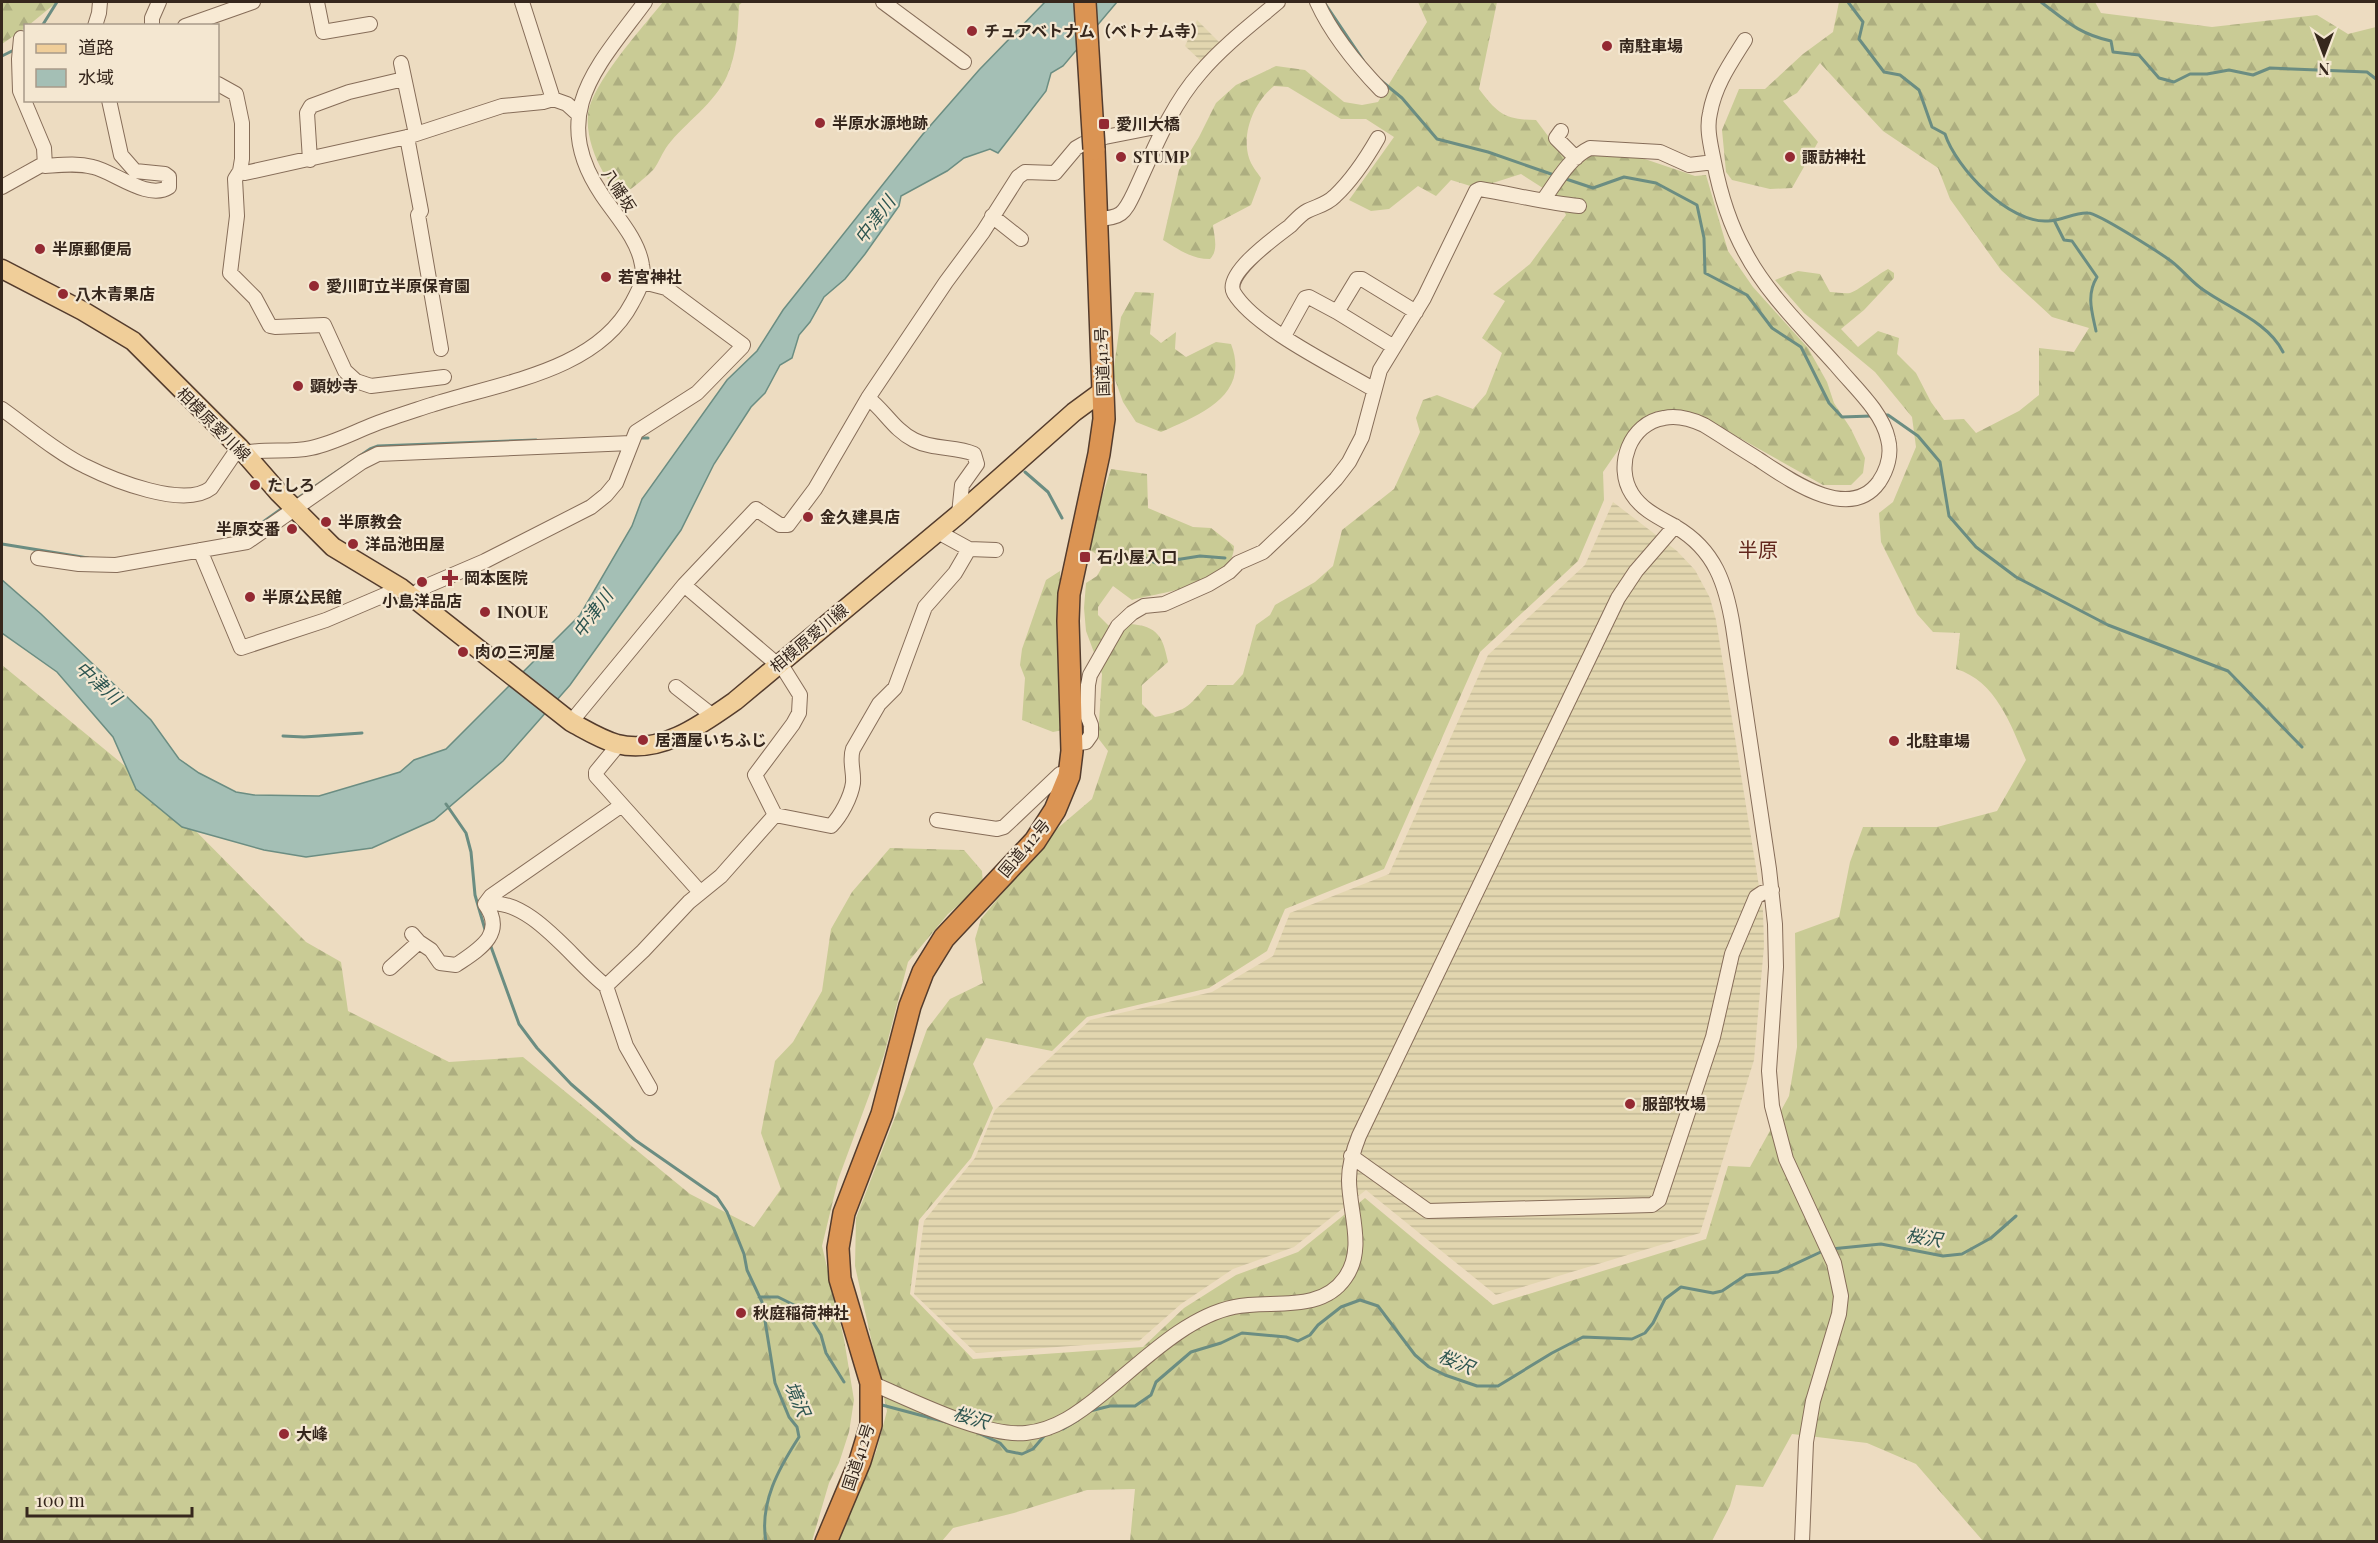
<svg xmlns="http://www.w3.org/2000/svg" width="2378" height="1543" viewBox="0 0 2378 1543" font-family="'Playfair Display','Noto Sans JP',serif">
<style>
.farmland{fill:url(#farmland-rules)}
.forest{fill:url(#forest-firs)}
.water{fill:#a4bfb5;stroke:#6b8d82;stroke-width:1.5}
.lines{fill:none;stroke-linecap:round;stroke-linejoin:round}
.stream{stroke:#6b8d82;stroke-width:3}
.minor-casing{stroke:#866d59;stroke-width:16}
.major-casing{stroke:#543c2d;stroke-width:21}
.highway-casing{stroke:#543c2d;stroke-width:24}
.minor{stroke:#f8ead4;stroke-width:14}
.major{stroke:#f0ce99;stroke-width:18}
.highway{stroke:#db9453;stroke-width:21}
.highway-bridge-casing{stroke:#543c2d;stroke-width:24;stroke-linecap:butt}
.highway-bridge{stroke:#db9453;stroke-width:21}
.poi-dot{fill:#942a33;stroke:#f4e7d1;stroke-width:2}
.labels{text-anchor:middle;stroke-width:4.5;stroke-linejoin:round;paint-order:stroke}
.poi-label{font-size:16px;font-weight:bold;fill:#36271d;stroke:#f4e7d1;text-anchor:start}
.street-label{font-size:16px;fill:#36271d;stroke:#f4e7d1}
.water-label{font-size:18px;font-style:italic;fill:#2d5550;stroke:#f4e7d1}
.quarter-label{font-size:20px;fill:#62261d;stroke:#f4e7d1}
</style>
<defs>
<pattern id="farmland-rules" width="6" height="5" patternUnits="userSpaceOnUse" patternTransform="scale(1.5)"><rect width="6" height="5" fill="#e2d6af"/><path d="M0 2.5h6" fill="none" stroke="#c2b896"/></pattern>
<pattern id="forest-firs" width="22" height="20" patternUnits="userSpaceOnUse" patternTransform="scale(1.5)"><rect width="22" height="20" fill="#c9cb95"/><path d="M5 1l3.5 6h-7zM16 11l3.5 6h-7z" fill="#adae80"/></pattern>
</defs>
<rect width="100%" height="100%" fill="#eddcc1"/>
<path class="farmland" d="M1197,20L1221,44L1202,62L1185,46Z
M1613,502L1677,551L1695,570L1710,598L1716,620L1763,911L1764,946L1754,1060L1700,1233L1496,1295L1366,1190L1294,1247L1233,1269L1181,1304L1139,1341L976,1353L914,1294L924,1221L975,1158L995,1110L1090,1020L1212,992L1273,956L1290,913L1389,874L1488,655L1585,565Z"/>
<path class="forest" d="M2,2H57L29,25L26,26L25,28L2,44Z
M663,2H743L739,5C738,30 737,53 727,76C715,103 685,123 668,145C662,153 659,162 654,169C650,173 631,191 626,191C615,192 609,180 603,172C594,156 586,134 588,115C591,84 643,27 663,2Z
M1418,2H1497L1479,89C1497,113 1505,120 1536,120L1563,156L1581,162L1591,153L1630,154L1695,176L1706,175L1728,251L1753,287L1808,348L1827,382L1834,403L1851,429L1865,458L1863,473L1851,485H1823L1713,423L1687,413L1657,411L1637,423L1603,472L1604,500L1578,561L1480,652L1384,869L1285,909L1267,951L1209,988L1087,1017L1052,1051L986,1038L973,1064L993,1108L971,1158L919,1220L910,1294L973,1359L1143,1347L1184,1308L1236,1275L1298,1252L1365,1198L1493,1305L1706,1239L1728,1166L1750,1167L1789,1096L1797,1047L1795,933L1839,917L1850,862L1863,827H1937L1997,811L2026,760C2011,725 1996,681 1956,669L1960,633L1933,632L1917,614L1881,542L1879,513L1893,502L1916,447L1912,417L1875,372L1804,313L1775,280L1798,271L1820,274L1830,292C1836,292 1844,294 1850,293C1856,292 1880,273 1888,269L1894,273V278L1864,310L1841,329L1858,347L1878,331L1899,338L1897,354L1916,373L1931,402L1944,420L1964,419L1976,433L2019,411L2039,395V348L2074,352L2089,328L2052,317L2001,270L1950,199L1938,168L1883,131L1820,63L1797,93L1783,101L1818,142L1792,188L1770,189L1732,180L1726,172L1722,130L1739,89H1765L1803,54L1833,32L1839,2H2095L2101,13L2212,27L2317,15L2348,34L2376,27V1541H1983L1916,1464L1867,1443L1792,1434L1763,1487L1736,1485L1730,1506L1712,1541H1130L1135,1489L1087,1490L1014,1513L953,1528L942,1541L837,1542L876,1452L887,1411L855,1266L856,1218L904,1094L927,1029L950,999L983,983L975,939L981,919L1052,833L1092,799L1108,751L1098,738L1102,674L1086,631L1084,608L1086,583L1097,576L1106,560L1090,550L1088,540L1111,469L1147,474L1148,508L1193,527L1211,528L1234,546C1234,586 1160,592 1132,600L1113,586L1098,607V615L1118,635L1130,624C1158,626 1163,637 1168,662L1142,685V704L1155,717C1185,711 1188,708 1207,685H1233L1243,674L1256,625L1270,615L1275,605L1315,582L1333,566L1342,530L1394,489L1420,432L1416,418L1423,400L1437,395L1473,409L1486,394L1502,353L1482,338L1505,301L1493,294L1530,264L1566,215L1557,197L1521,174L1477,188L1451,180L1436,196L1418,186L1389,209L1371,211L1349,200L1394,137L1366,119H1341L1288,87L1274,86C1255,101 1241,132 1249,158C1251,165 1257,172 1261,178L1251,205L1213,225C1214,236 1219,250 1210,259C1191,259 1178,249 1163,240L1179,170L1199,137L1216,103L1236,85L1276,66L1305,70L1344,102L1362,105L1378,102L1427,22Z
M1135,292L1154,293L1150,334L1161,343L1176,332L1175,349L1186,357L1216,342L1231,344C1251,396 1199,415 1161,432L1136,422L1123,402L1113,374L1121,317Z
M1060,571L1063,730L1053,732L1022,720L1025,678L1020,665L1022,649L1046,580Z
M2,665L159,794L306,942L341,962L348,1011L449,1062L523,1057L690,1194L754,1227L781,1189L761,1133L775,1061L793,1042L822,991L831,929L852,892L890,848L964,850L982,871L983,884L948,914L908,962L884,1055L838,1180L822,1246L844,1339L854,1400L849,1432L839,1463L829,1483L812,1541H2Z"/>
<path class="water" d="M1045,2H1117L1063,66L1051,73L1046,91L998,153L990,149L964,158L947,171L901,196L899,206L865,254L845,279L824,297L810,322L799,335L792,358L780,365L765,393L751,407L714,464L681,530L570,685L503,761L434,820L372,848L306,857L264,850L182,827L136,789L113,737L57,672L2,633V580L41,614L151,720L179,759L199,773L236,792L254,795L319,796L400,772L414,760L446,749L580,615L632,526L642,499L727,380L757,351L783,310L923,134L979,70Z"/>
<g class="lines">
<path class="stream" d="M1324,2L1363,60
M1848,2L1863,22L1859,39L1884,72L1900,75L1919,90L1932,127L1945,134C1956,168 2009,224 2048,221C2061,221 2075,212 2088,213C2098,213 2160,253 2171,261C2183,270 2192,283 2205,291C2231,309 2269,323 2283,352
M2041,2C2066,21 2079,34 2111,41L2113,52L2139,55L2159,78L2174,82L2190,74H2207L2229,70L2253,75L2270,68L2367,72L2376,79
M42,26L57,2
M2,56L14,50
M1379,79L1402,98L1437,139L1488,152L1554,175
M1563,178L1593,188L1624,177L1656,183L1697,205L1704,238L1705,273L1747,295L1772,328L1801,347L1829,403L1842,417L1871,416
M2054,220L2064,240L2072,241L2097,277C2086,295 2092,312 2096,331
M1884,415H1888L1918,436L1940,462L1949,516L1976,547L2016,577L2108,625L2228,671L2302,747
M638,438H648
M1025,472L1048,492L1062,518
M295,500L370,449L378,446L536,440
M234,538L249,532L284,507
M2,544L88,558
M1099,551C1111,556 1121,562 1132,553L1156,563L1200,556L1225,558
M283,736L304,737L362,733
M446,804L466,833L471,852L475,895L486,933
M490,944L519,1024L537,1048L571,1084L635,1140L717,1197L727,1212L744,1254L747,1270L762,1302L775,1383L789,1417L797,1427L799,1437C779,1468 759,1503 766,1542
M1831,1249L1881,1244L1943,1256L1962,1254L1991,1238L2016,1216
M759,1297H778L806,1311L821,1335L826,1353L844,1382
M882,1405L946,1422
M1090,1411L1110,1406H1135L1151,1395L1156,1382L1191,1352L1221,1343L1242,1333L1286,1337L1298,1341L1310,1335L1318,1325L1341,1307L1360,1300L1378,1306L1415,1355L1429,1367L1445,1375L1477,1386H1498L1552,1353L1583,1337L1632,1339L1645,1333L1653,1323L1665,1299L1681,1287L1713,1293L1722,1291L1746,1275L1778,1272L1825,1250
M1063,1429L1078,1420
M978,1433L1000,1443L1007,1451L1022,1454L1033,1449L1045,1435"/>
<defs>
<path id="minor" d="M317,2L323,32L370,24
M883,2L964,62
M1317,2C1332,35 1356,64 1381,90
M95,26L99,13L100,2
M152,26V18L159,2
M185,26L253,2
M26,39L21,38L19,59L20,91L44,148L45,166C61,165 77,163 93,167C113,171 148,201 169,187V177L165,174L135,171L121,155L109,100
M1745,40C1730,64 1715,85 1710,113C1706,129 1711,146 1714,162C1720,193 1730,225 1745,252C1767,294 1805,330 1836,365C1854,387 1882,411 1888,439C1892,454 1887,470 1879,482C1849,524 1787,478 1758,459C1740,448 1722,436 1704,425C1691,419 1678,415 1664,418C1630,423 1614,466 1632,494C1642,510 1660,518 1676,527C1715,550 1726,584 1733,627L1769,869L1775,924L1776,967L1769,1071L1772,1106L1786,1159L1834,1263L1841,1296L1839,1314L1813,1401L1806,1442L1802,1542
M401,63L416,134
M218,84L236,94L242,123V159L240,171L235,179L237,216L230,273L255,298L270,326L275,327L324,325L345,371L356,381L371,386L444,377
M553,99L567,104L578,114
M1561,131L1556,138L1576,158
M407,137L421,211L418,215L441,349
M310,160L307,113L311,106L349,92L404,79
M240,171L245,173L407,137L502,106L543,102L553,99L522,2
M2,187L45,163
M1544,199C1557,181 1569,158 1590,148L1660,152L1689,165L1714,162
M992,216L1021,239
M1097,219C1121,218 1124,214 1134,193C1153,152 1170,107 1200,73C1223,46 1252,24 1278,2
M1337,312L1357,279H1362L1416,312
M1284,336L1305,298L1309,297L1337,312L1394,347
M1373,389C1336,367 1255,328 1234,293C1223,274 1277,236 1290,226C1295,221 1301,214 1307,211C1317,206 1326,205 1335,196C1353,179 1366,159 1378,138
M868,398L946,282L983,232L1018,177L1025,172L1055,173L1076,148L1083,144L1105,137L1166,125
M2,409C26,426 59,454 85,466C113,480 184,509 211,488L239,447
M244,453C266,448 289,453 311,448C334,443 354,432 375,424C394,417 413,411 431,405C498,383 596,372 632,303C639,290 645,280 642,265C638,239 616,216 602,195C547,114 598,66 645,2
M938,532L969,549L996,550
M200,550L241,648L326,620L401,588
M38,558L79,564L116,565L247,542L362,462L378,454L631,443
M684,585L756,509L780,525H788L815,489L868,398C885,411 894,430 914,440C933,450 956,446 974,454L977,464L962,485L959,514
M412,597L422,588L485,561L591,507L606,495L616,483L636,432L697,393L742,347L743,345L666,288L643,282
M676,687L713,716
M571,722L684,585L785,671L800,695L799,713L793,724L755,775L775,815
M619,744L596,772V776L700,892
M1072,744L1086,742L1091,735V725L1087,715L1088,685L1090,675L1118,626L1132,613L1144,606L1164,604L1209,584L1229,572L1238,563L1263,552L1299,518L1336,479L1349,462L1362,437L1380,370L1424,298L1476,191L1480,189C1512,194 1547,203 1579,206
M622,805L491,896L485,904C529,895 574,962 606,986L643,951L689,902L721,876L775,815L831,826C841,816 851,797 853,783C854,771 849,760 853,749L879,704L895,688L925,607L955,573L969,549
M937,820L997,829L1004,827L1060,774L1069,776
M412,934L419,942L431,950L440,963L456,965C478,950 507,934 485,904
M390,968L419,942
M606,986L626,1046L650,1088
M1351,1156L1428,1211L1652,1205L1659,1200L1713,1037L1732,954L1756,897L1762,893L1772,890
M871,1383C912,1400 983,1437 1026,1433C1056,1430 1080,1412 1102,1394C1141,1363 1185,1317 1234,1307C1270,1299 1320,1314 1345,1278C1366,1249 1349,1212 1349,1180C1349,1164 1353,1151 1359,1136L1618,598L1636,571L1675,526"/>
<path id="major" d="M2,269L83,311L133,341L239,447L279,493L333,547L401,588L571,722C586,730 600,739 617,744C660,755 701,725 735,701L959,514L1074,412L1104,390"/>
<path id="highway" d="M826,1542L860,1461L871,1425V1383L840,1279L838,1248L844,1213L882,1114L910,1006L923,972L944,938L1035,841L1055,810L1069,776L1072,751L1068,621L1069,594L1099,454L1104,419L1094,149"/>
</defs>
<use href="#minor" class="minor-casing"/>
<use href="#major" class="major-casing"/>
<use href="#highway" class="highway-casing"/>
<use href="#minor" class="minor"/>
<use href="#major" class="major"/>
<use href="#highway" class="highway"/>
<defs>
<path id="highway-bridge" d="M1085,2L1094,149"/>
</defs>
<use href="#highway-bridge" class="highway-bridge-casing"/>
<use href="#highway-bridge" class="highway-bridge"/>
</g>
<g class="poi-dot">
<circle cx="972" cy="31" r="6"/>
<circle cx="1607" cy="46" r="6"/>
<circle cx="820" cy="123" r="6"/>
<rect x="1098" y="118" width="12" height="12" rx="3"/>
<circle cx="1121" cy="157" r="6"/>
<circle cx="1790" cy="157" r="6"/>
<circle cx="40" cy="249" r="6"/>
<circle cx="606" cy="277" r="6"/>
<circle cx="314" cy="286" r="6"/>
<circle cx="63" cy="294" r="6"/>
<circle cx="298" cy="386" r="6"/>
<circle cx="255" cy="485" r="6"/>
<circle cx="808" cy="517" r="6"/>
<circle cx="326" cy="522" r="6"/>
<circle cx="292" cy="529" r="6"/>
<circle cx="353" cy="544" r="6"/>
<rect x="1079" y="551" width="12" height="12" rx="3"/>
<path d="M447 569h6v6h6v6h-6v6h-6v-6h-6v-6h6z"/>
<circle cx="422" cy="582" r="6"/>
<circle cx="250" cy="597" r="6"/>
<circle cx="485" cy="612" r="6"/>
<circle cx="463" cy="652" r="6"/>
<circle cx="643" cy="740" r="6"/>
<circle cx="1894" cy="741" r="6"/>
<circle cx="1630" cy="1104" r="6"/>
<circle cx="741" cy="1313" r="6"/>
<circle cx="284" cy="1434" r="6"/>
</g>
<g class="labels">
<g class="poi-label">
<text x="984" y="37">チュアベトナム（ベトナム寺）</text>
<text x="1619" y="52">南駐車場</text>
<text x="832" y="129">半原水源地跡</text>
<text x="1116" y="130">愛川大橋</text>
<text x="1133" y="163">STUMP</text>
<text x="1802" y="163">諏訪神社</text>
<text x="52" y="255">半原郵便局</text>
<text x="618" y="283">若宮神社</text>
<text x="326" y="292">愛川町立半原保育園</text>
<text x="75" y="300">八木青果店</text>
<text x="310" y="392">顕妙寺</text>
<text x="267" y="491">たしろ</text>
<text x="820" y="523">金久建具店</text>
<text x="338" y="528">半原教会</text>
<text x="280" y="535" text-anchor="end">半原交番</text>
<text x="365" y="550">洋品池田屋</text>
<text x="1097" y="563">石小屋入口</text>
<text x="464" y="584">岡本医院</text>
<text x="262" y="603">半原公民館</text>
<text x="422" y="607" text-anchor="middle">小島洋品店</text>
<text x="497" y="618">INOUE</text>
<text x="475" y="658">肉の三河屋</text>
<text x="655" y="746">居酒屋いちふじ</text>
<text x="1906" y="747">北駐車場</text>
<text x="1642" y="1110">服部牧場</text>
<text x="753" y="1319">秋庭稲荷神社</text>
<text x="296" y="1440">大峰</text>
</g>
<g class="street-label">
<text transform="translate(619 190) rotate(57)" y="6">八幡坂</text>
<text transform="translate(1102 362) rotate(-92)" y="6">国道412号</text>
<text transform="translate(214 424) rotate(45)" y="6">相模原愛川線</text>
<text transform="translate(809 638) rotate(-40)" y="6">相模原愛川線</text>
<text transform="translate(1024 848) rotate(-50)" y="6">国道412号</text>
<text transform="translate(858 1457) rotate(-72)" y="6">国道412号</text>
</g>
<g class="water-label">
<text transform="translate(875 220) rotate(-53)" y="6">中津川</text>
<text transform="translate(593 614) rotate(-54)" y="6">中津川</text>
<text transform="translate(98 683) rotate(42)" y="6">中津川</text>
<text transform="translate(1924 1238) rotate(9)" y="6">桜沢</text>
<text transform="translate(1456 1362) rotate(23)" y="6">桜沢</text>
<text transform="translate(797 1399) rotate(67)" y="6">境沢</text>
<text transform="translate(971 1418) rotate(17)" y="6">桜沢</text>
</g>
<g class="quarter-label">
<text x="1758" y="557">半原</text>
</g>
</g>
<rect width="2378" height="1543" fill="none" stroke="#36271d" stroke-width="6"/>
<rect x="24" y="24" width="195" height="78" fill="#f4e7d1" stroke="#a89a89" stroke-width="1.5"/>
<rect x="36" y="44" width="30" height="9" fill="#f0ce99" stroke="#a89a89" stroke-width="1.5"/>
<text x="78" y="54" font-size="18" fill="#36271d">道路</text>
<rect x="36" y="69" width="30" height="18" fill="#a4bfb5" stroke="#a89a89" stroke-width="1.5"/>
<text x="78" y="84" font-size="18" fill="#36271d">水域</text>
<g transform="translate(2324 54) rotate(180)" stroke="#f4e7d1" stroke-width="4.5" paint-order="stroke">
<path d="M0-4.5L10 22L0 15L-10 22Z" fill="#36271d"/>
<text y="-9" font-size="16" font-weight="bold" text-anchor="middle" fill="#36271d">N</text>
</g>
<path d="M27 1507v9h165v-9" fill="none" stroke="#36271d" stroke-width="3"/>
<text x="36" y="1507" font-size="18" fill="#36271d" stroke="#f4e7d1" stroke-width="4.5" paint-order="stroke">100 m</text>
</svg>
